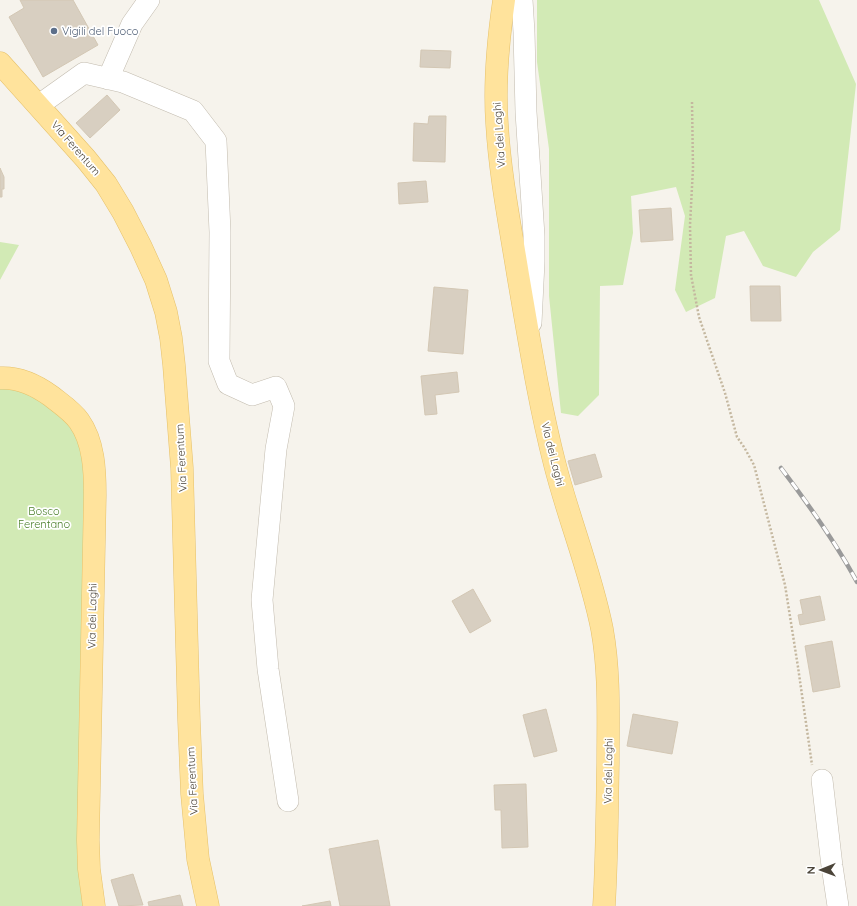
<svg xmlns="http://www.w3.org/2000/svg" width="857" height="906" viewBox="0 0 857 906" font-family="Quicksand,sans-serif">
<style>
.green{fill:#d2eab5}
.building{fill:#d8cfc1;stroke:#d3c7b4}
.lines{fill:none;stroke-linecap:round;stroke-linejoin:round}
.minor-casing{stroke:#c2bbae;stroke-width:22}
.major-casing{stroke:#e6c16a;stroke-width:23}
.path{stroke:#c4b79f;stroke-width:2.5;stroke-dasharray:2 2;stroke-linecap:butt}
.minor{stroke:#fff;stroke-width:21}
.major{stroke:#ffe39c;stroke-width:22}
.rail-casing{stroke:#9a9a9a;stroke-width:4.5}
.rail{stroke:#fff;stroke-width:3;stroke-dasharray:9;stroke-linecap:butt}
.service-dot{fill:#5c6f8a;stroke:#fff;stroke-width:1.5}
.labels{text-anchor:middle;stroke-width:3.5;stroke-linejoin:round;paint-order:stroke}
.service-label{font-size:11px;fill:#4e5e75;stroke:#fff;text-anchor:start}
.street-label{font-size:11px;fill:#4b4439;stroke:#fff}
.park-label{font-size:11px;fill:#4a7f2a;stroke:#fff}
</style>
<rect width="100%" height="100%" fill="#f6f3ec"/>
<path class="green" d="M537,0H819L856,84L840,230L813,252L796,277L763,266L744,231L726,236L715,298L686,312L675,290L685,216L676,187L631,196L633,233L623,285L600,286L599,395L578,416L561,413L549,296V149L537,62Z
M0,242L19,245L0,280Z
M0,387H24L64,414L83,442L89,485L79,840L83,906H0Z"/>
<path class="building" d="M20,0H73L98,45L43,77L9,17L24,8Z
M421,50L451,51L450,68L420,67Z
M107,95L120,110L90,138L76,123Z
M429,116H446L445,162L413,161L414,123L428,124Z
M0,168L4,177V189H2V197H0Z
M426,181L428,202L399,204L398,183Z
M671,208L673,240L641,242L639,210Z
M750,286H780L781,321H751Z
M434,287L468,290L463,354L428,351Z
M457,372L459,392L435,395L437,414L425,415L421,376Z
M595,454L602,477L575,485L568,461Z
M473,589L491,621L470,633L452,601Z
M820,596L825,620L800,625L798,615L803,614L800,600Z
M832,641L840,687L813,692L805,646Z
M546,709L557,751L534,757L523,715Z
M633,714L678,722L672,754L627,746Z
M526,784L528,847L502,848L501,810H495L494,785Z
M378,840L390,906H340L329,849Z
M133,874L143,905L119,906L111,880Z
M180,895L183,906H149L148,902Z
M330,901L331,906H302Z"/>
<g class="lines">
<defs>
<path id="minor" d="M522,0L524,32L526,112L534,236V262L531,323
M108,79L132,24L149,0
M39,105L84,73L123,82L193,111L216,141L220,232L219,361L228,384L252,395L276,387L284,406L276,449L262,600L268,669L288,801
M822,780L832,866L838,906"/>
<path id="major" d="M504,0C498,41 494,83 497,124C500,175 510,225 518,275C529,339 539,403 555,465C569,520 591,573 602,629C610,673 608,718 608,763C607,811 607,858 604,906
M0,63L86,159L106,184L123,212L141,247L156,280L166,312L171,338L174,365L182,468L189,721L192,794L198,859L208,906
M0,378C19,377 36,385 51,396C61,404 72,411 79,421C94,442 95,471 95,495L88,840L89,869L94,906"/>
</defs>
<use href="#minor" class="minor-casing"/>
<use href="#major" class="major-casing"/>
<path class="path" d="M692,102L693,168L690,225L691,275L699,317L725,393L737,437L744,447L754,465L785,585L798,667L812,765"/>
<use href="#minor" class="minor"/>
<use href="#major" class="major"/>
<defs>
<path id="rail" d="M781,468C809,505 835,541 857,582"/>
</defs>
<use href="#rail" class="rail-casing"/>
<use href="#rail" class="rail"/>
</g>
<circle class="service-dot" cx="54" cy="31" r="4"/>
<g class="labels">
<g class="service-label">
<text x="62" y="35">Vigili del Fuoco</text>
</g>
<g class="street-label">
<text transform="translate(499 135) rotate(-94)" y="4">Via dei Laghi</text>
<text transform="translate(76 148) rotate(49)" y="4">Via Ferentum</text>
<text transform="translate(553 454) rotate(76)" y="4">Via dei Laghi</text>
<text transform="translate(181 458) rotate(-93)" y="4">Via Ferentum</text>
<text transform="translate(92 616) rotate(-89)" y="4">Via dei Laghi</text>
<text transform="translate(608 771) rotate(-89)" y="4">Via dei Laghi</text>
<text transform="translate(192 781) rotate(-93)" y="4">Via Ferentum</text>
</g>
<g class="park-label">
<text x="44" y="515">Bosco<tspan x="44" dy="13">Ferentano</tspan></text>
</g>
</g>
<g transform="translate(821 870) rotate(269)" stroke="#ffffff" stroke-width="3" paint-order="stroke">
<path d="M0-3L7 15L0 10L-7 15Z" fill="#4b4439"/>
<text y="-6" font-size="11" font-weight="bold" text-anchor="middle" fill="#4b4439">N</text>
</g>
</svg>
